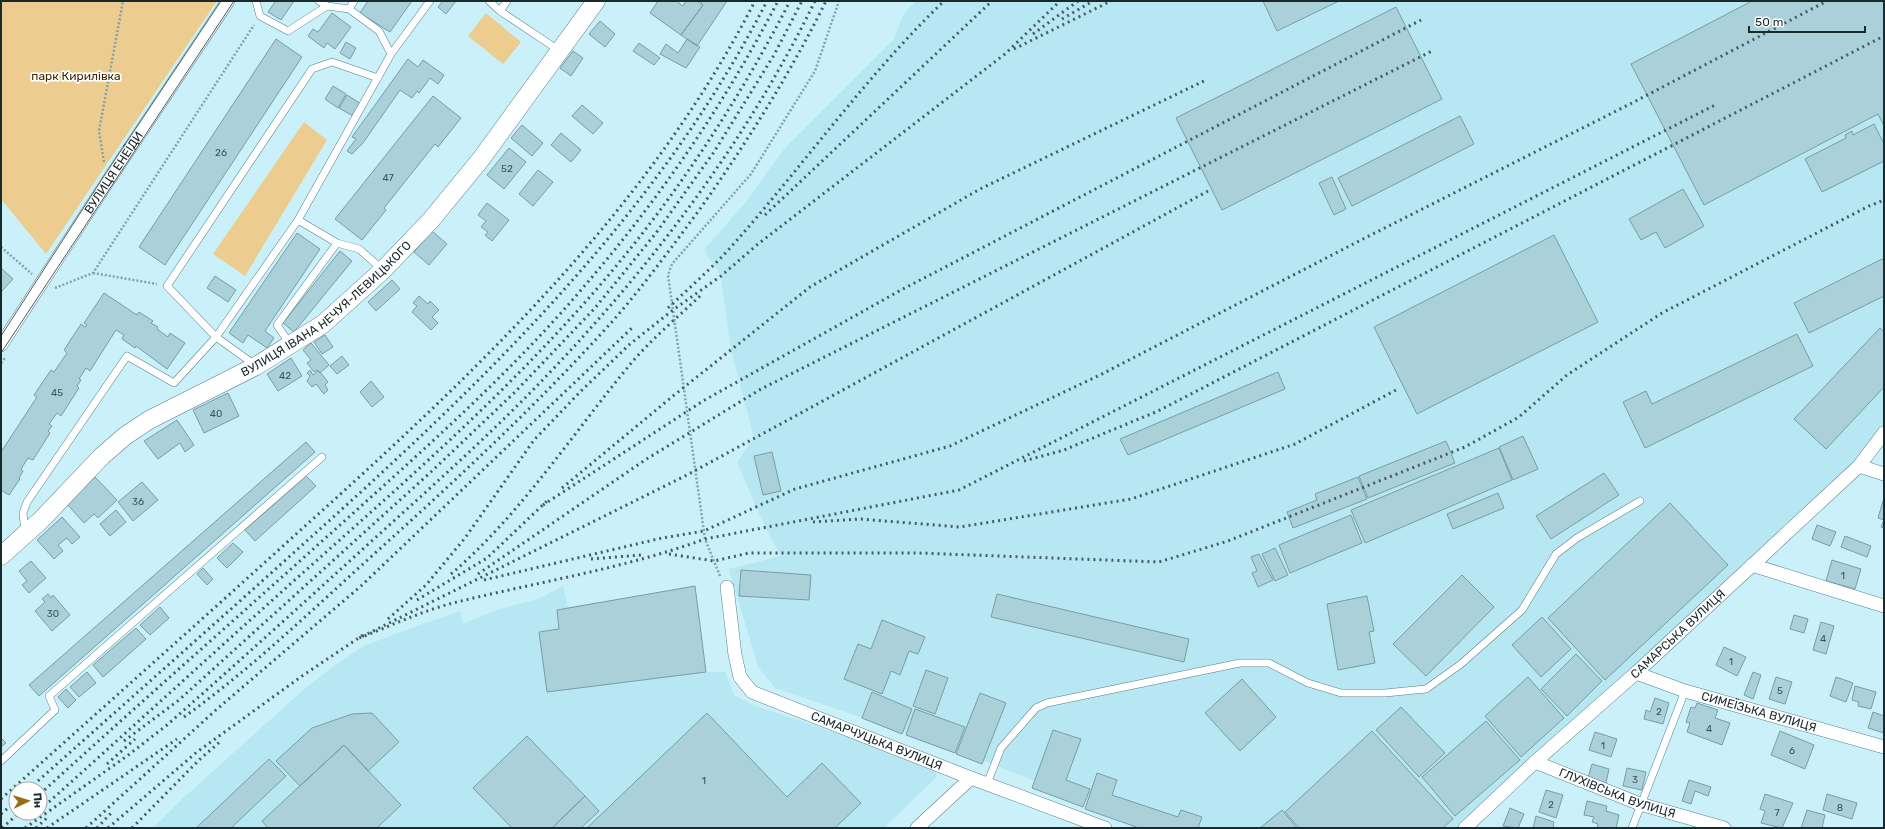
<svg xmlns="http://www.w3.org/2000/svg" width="1885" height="829" viewBox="0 0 1885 829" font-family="Rubik,sans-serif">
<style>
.built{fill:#b6e7f2}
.green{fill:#edcc8f}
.building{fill:#aad0d9;stroke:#789da6}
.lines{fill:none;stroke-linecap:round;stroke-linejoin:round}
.lane-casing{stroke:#5a7f87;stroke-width:8}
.street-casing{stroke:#5a7f87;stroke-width:14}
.secondary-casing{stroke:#5a7f87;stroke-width:19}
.path{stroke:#84a2a8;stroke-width:2.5;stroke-dasharray:2 2;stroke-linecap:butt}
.lane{stroke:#fff;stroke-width:7}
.street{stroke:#fff;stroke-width:13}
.secondary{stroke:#fff;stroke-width:18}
.tram{stroke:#475d61;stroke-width:1}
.rail{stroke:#475d61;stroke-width:3;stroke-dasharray:2 4;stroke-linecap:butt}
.labels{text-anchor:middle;stroke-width:3.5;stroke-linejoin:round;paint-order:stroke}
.number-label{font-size:10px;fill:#3d5357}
.park-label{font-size:12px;fill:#3a2800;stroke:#fff}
.street-label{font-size:12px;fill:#19292c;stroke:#fff}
</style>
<rect width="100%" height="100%" fill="#caf1fa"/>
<path class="built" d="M916,1H1884V425L1855,463L1458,828H1153L957,750L775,688L758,667L729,569L781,556L765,527L737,462L754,438L731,350L721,276L704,250L745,203L785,148L893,40L904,14Z
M563,586L568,607L695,586L706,672H725L734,695L756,706L934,766L937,777L884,828H153L181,800L301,692L332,667L364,646L400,632L460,611L463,624L496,610L538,599Z"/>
<path class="green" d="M1,1H217L46,254L1,199Z
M486,13L521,42L503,64L468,36Z
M304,122L327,140L245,276L213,254Z"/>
<path class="building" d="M273,1H294L281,20L268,12L275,2Z
M368,1H412L390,32L360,13Z
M443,1H456L446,14L438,7Z
M658,1H676L683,6L686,1H697L703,5L681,35L650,13Z
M702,1H727L697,46L681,35L703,5L701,3Z
M1263,1H1339L1277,31Z
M1752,1H1884V126L1878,114L1704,205L1631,64Z
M1396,7L1442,99L1222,210L1176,118Z
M332,13L351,27L335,49L327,43L324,48L308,36L313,29L318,32Z
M600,21L615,34L605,47L589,34Z
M276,39L302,57L165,265L139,247Z
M687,39L700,47L686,68L660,54L666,44L678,53Z
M346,42L356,48L350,59L340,53Z
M639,43L660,58L654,65L633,51Z
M573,51L583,58L571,76L560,68Z
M408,59L418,67L423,60L444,75L438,84L430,78L419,93L417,91L412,98L400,90L363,143L352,154L347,151L356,139L352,137Z
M333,86L346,94L338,108L325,99Z
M347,95L361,104L353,116L339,108Z
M433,96L461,118L438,147L435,144L384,208L386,210L362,240L335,219Z
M582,105L603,123L593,134L572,116Z
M1460,116L1474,144L1352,206L1338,178Z
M1874,124L1884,144V161L1822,192L1805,159L1846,138L1845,135L1852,131L1853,135Z
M522,125L543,143L532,156L511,138Z
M561,133L581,150L571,162L551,145Z
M509,148L526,162L504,189L487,175Z
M538,170L553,182L533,206L519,194Z
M1332,177L1346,209L1334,215L1319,183Z
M1683,189L1704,226L1665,248L1656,232L1641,240L1629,219Z
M487,203L509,220L492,241L485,235L488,232L481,227L486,221L478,215Z
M432,231L447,244L429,265L414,252Z
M297,233L320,249L265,331L274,338L267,348L248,335L243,343L229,333Z
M1554,235L1598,322L1417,414L1374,327Z
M340,251L352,261L294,332L283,323Z
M1882,259L1884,262V296L1809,333L1794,303Z
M1,268L13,279L1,292Z
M215,276L236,290L228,302L207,288Z
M392,280L400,289L376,311L368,302Z
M104,293L137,315L139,312L153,321L151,323L158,327L157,329L168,337L170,333L185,343L167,369L136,346L135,348L122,339L124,335L116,330L90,371L86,368L79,379L81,380L77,386L79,388L61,416L57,413L49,424L52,426L48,431L50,433L33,460L28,458L21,469L23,471L19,478L20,479L9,495L1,490V452L37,397L34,395L51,370L54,372L67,353L64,350L81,324L85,327L87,325L84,323Z
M419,296L428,304L430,301L439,310L432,317L438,323L431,330L412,312L417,306L413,303Z
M1880,328L1884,332V387L1826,449L1794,419Z
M1797,334L1813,366L1645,448L1623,402L1646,391L1652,404Z
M325,335L333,347L322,354L314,342Z
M311,343L329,365L320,373L317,370L314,372L307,363L311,360L303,350Z
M342,356L349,365L337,374L330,366Z
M291,358L302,376L278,391L267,374Z
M310,370L313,375L318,371L320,372L328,382L325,385L328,390L324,394L316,384L312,387L307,381L310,376L307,373Z
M1278,372L1285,389L1128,455L1120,439Z
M371,381L384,397L372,407L360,392Z
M228,393L239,416L204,433L193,410Z
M177,420L194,445L185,452L180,443L158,459L144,441Z
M1523,436L1538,469L1513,480L1499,447Z
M1446,441L1455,463L1368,498L1359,476Z
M306,442L315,452L39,696L29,685Z
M1499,448L1512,480L1365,543L1351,510Z
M772,452L781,491L763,495L754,456Z
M1604,473L1619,495L1551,539L1536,516Z
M306,476L316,486L255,541L245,530Z
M95,477L117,500L98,518L94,514L84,523L67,504Z
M1358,477L1367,499L1293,528L1287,512L1317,500L1315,494Z
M142,482L158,500L133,521L118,502Z
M1498,493L1504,508L1453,529L1447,514Z
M1883,501H1884V528L1881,527L1884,520L1878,518Z
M1670,503L1728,565L1605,680L1548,618Z
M116,510L126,522L110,536L100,524Z
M1351,515L1362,543L1290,573L1279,545Z
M62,517L80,537L72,544L67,538L58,545L63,551L54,559L37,540Z
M1817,525L1836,532L1830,546L1812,539Z
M1845,536L1871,546L1867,557L1841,547Z
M233,543L243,552L227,568L217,558Z
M1275,548L1288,575L1275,581L1262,554Z
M1259,554L1273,580L1258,587L1252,573L1257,571L1251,557Z
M1832,560L1861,569L1855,589L1826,581Z
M31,561L46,578L29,593L22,585L27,581L19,571Z
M203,568L213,579L207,585L197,574Z
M741,570L811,575L809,600L739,596Z
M1462,575L1494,607L1426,676L1393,644Z
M695,586L706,672L547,692L539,632L559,629L557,610Z
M48,594L51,598L53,595L70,615L52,631L35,611L45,602L42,599Z
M997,594L1189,639L1184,662L991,617Z
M1367,596L1374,631L1369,632L1375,663L1338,670L1327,604Z
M160,607L169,618L150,635L140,625Z
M1794,615L1808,619L1804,633L1790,629Z
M1542,617L1571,649L1541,677L1512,645Z
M882,620L925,637L918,654L909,651L900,675L891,671L882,694L844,679L858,644L871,649Z
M1821,622L1834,626L1826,654L1813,650Z
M136,628L146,639L103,677L93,665Z
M1724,647L1746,657L1737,676L1716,665Z
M1576,654L1602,681L1567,716L1541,689Z
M926,670L948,678L935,714L913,706Z
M87,672L96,683L79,697L70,687Z
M1753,672L1761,675L1753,699L1744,695Z
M1528,677L1564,718L1521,757L1485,716Z
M1776,677L1792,682L1785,704L1769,699Z
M1836,677L1853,683L1846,702L1830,696Z
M1242,679L1276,717L1240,751L1205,713Z
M1855,686L1876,692L1871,709L1858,706L1859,702L1852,700Z
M66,689L76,700L68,708L58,697Z
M872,692L912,709L902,734L862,718Z
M980,693L1006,703L982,764L956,754Z
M1655,698L1669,703L1663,724L1644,719L1646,710L1650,712Z
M1697,703L1718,710L1715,718L1730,723L1722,745L1687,732L1690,723L1686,722L1691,707L1695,708Z
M1401,707L1445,753L1419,777L1376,730Z
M915,709L965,727L955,753L906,735Z
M1873,712L1884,716V733L1868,728Z
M372,713L399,742L368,771L344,745L300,786L276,761L312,728L352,714Z
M707,713L787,797L822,763L861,803L835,828H587Z
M1486,721L1520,760L1455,816L1422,777Z
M1053,730L1081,739L1066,780L1090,789L1083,807L1032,788Z
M1372,731L1453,819L1443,828H1299L1285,812Z
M1780,731L1814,745L1805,769L1771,755Z
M1595,732L1617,739L1611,757L1589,750Z
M527,736L585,796L552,828H512L473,788Z
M1,738L6,743L1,747Z
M344,745L401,805L377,828H268L262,821Z
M269,759L286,776L231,828H196Z
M1592,764L1609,769L1606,783L1588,778Z
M1627,768L1646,772L1642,790L1623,786Z
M1097,773L1117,780L1112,795L1178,817L1181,810L1202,817L1198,828H1139L1085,809Z
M1689,780L1711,787L1708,796L1695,791L1691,804L1682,801Z
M1546,790L1563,795L1556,818L1539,812Z
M1765,794L1793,803L1782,828L1761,823L1765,811L1760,809Z
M1827,794L1857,803L1852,819L1823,810Z
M585,796L599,811L581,828H552Z
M1587,801L1607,806L1606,811L1619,815L1616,828H1597L1598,824L1592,822L1594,817L1584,815Z
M1510,808L1524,814L1518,828L1503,826Z
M1282,810L1297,828H1260Z
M1807,810L1825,815L1822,828H1801Z
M1536,816L1554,822L1553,828H1533Z"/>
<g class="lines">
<defs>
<path id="lane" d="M256,1L260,16L288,31L327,6
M319,1L327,6L349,9L354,1
M489,1L500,11L507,1
M349,9L379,31L391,54L430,1
M500,11L560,51
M383,270L359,249L337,243L298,220L391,54
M290,344L277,325L337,243
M255,365L216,337L167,286L312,69L332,62L378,78
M25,532L23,513L27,502L127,356L174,383L216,337L298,220
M1,761L55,710L49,696L322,457
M987,784L1001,748L1036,708L1047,703L1240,663H1269L1308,683L1341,693H1385L1426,689L1461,664L1522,610L1556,554L1577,538L1640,501
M1632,828L1685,691"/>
<g id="street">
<path id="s1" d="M1,345L108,181L228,1"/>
<path d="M1859,466L1884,474"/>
<path d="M1752,565L1884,606"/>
<path id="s2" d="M727,587L735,655L740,677L752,692L971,778L1105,828"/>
<path id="s3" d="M1636,673L1685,691L1884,747"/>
<path id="s4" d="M1535,762L1640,804L1724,828"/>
<path d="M917,828L971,778"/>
<path id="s5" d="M1465,828L1535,762L1636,673L1859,466L1884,433"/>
</g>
<g id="secondary">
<path id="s6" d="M1,556L41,520L102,456L125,436L149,420L256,366L323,324L383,270L431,220L481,159L596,1"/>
</g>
</defs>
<use href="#lane" class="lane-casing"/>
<use href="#street" class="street-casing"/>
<use href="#secondary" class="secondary-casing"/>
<path class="path" d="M104,162L99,131L123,1
M1,247L32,274
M93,273L157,284
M55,288L93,273L254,25
M1,363L5,358
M720,576L705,539L668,275L672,264L751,174L815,71L839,1"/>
<use href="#lane" class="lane"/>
<use href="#street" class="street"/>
<use href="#secondary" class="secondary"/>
<path class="tram" d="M1,336L106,173L221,1
M1,353L234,1"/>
<path class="rail" d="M1062,19L1093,1
M1033,34L1078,1
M1014,49L1111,1
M1208,191L687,475L359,638C388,627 422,611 453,603C537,582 623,569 705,539L959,490L1717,104
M765,215L992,1
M668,308C689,288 711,269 731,247C803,166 866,76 944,1
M1024,461L1064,450L1158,411L1884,36
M562,488L673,396L810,287L980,189L1206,80
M543,505L703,401L901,290L1421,20
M813,522L860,519L960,527L1131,499L1295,444L1396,390
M669,554L714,561L749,553H918L1159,562L1228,541L1465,447L1519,417L1567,375L1662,313L1869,206L1884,200
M591,559L641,555
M451,574C519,516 571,436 628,367C649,341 677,318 701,295
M478,574L645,460L761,389L1434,50
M484,580L662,538L704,531L795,489L950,446L1100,375L1361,240L1632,103L1827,1
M417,600L487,558L547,501
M388,619L426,585L465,538L534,440L581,391L630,344L673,310L721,276L758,244L1005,54L1060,1
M184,717C251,669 311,611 373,555C455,481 536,406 610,324C642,288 671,248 700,209C747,142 790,74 826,1
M124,741L179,700L432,471L515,392L595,308L656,233L714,152L774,55L802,1
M107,764L135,739
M29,789C123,705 217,622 310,538C486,380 658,214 767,1
M40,794C143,700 247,609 350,516C430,444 511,372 581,290C658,201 724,105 778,1
M1,799C99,711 197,624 294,536C470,378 646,214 755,1
M40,810C126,733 211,655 297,578C397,489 498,401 587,300C667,210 735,108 790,1
M1,814L16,801
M2,828L19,813
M25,828L127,756L167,725C233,667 299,607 364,548C418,499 472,451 523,400C638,284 743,149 815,1
M36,828L49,816
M47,828L177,739
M86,828L217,709L361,586L634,326
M97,828L113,811
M108,828L197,752L302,676L363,635
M132,828L199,760L222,740"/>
</g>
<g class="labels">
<g class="number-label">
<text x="221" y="156">26</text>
<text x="507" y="172">52</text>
<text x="388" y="181">47</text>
<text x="285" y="379">42</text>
<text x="57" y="396">45</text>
<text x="216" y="417">40</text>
<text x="138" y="505">36</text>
<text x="1843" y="579">1</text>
<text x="53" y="617">30</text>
<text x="1823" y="642">4</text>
<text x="1731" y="665">1</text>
<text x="1780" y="694">5</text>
<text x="1659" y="715">2</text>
<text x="1709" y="732">4</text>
<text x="1603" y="749">1</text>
<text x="1792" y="754">6</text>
<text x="1635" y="783">3</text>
<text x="704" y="784">1</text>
<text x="1551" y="808">2</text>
<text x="1840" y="811">8</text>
<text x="1777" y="816">7</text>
</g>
<g class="park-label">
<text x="76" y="80">парк Кирилівка</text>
</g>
<g class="street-label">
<text dy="4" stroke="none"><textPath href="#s1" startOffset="206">ВУЛИЦЯ ЕНЕЇДИ</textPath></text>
<text dy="4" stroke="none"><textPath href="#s6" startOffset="412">ВУЛИЦЯ ІВАНА НЕЧУЯ-ЛЕВИЦЬКОГО</textPath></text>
<text dy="4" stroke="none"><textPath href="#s5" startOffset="288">САМАРСЬКА ВУЛИЦЯ</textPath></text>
<text dy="4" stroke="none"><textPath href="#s3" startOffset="129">СИМЕЇЗЬКА ВУЛИЦЯ</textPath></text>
<text dy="4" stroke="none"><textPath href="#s2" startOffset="244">САМАРЧУЦЬКА ВУЛИЦЯ</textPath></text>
<text dy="4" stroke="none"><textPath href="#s4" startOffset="88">ГЛУХІВСЬКА ВУЛИЦЯ</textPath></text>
</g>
</g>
<rect width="1885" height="829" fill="none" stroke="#19292c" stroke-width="4"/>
<g transform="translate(28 801) rotate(86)"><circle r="19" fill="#ffffff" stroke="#a3a9ab"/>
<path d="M0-3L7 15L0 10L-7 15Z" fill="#956e17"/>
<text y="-6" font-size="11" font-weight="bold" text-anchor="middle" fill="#19292c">Пн</text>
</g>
<path d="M1749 26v6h116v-6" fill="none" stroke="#19292c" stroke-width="2"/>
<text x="1755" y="26" font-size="12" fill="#19292c" stroke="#ffffff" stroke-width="3" paint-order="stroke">50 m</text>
</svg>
